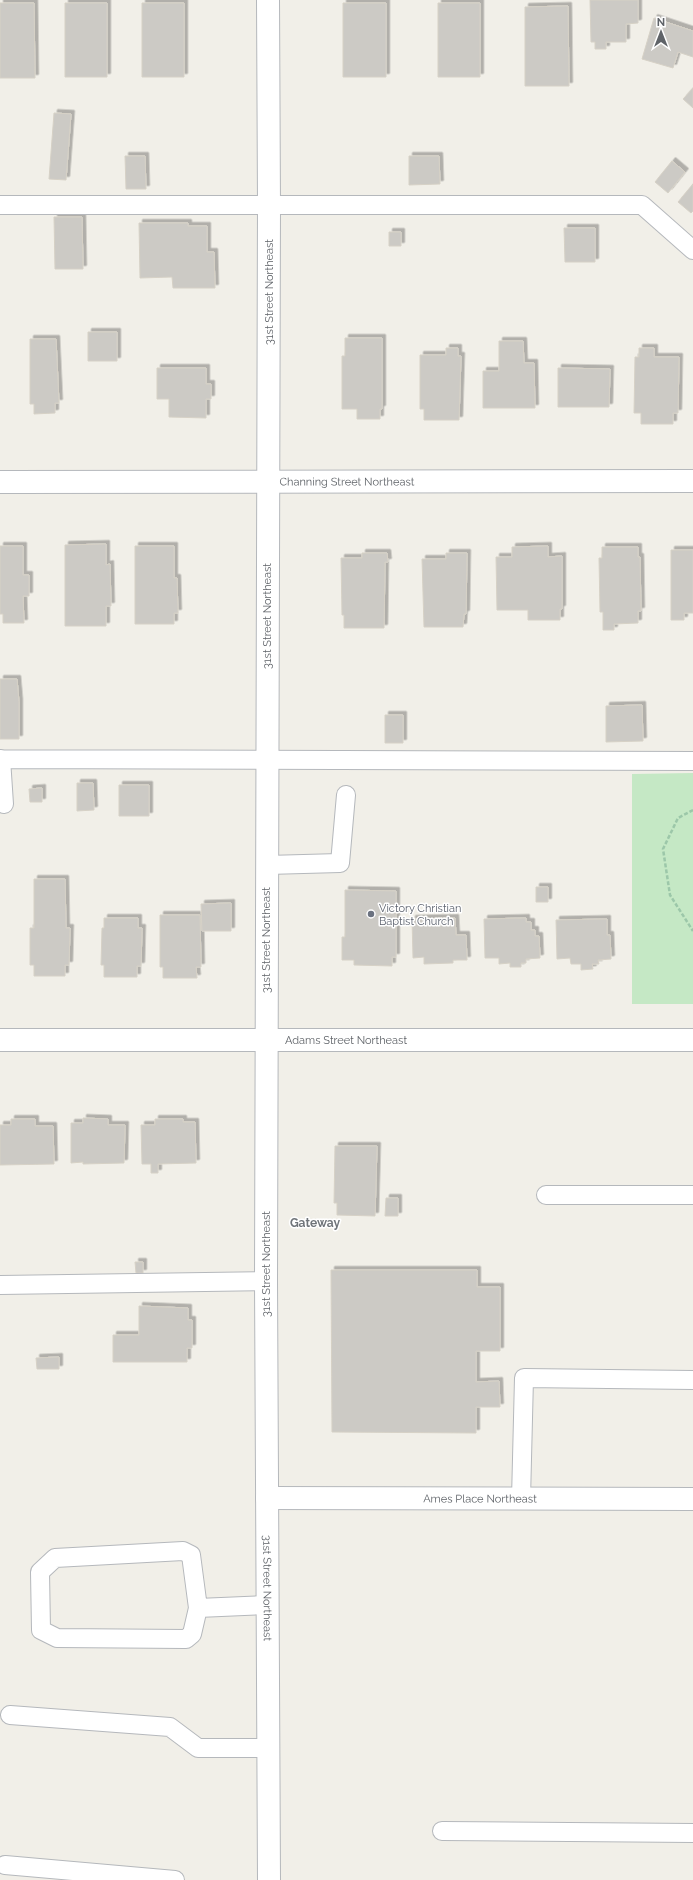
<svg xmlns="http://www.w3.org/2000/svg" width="693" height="1880" viewBox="0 0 693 1880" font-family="Raleway,sans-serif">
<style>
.green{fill:#c5e8c5}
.building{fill:#cccac5;stroke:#d6d1c6;filter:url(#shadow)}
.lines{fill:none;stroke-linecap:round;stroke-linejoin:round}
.service-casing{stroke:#b5b8bc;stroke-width:20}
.minor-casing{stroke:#b5b8bc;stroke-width:24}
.path{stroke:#9cc7a9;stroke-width:2.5;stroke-dasharray:4 2;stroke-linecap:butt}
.service{stroke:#fff;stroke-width:18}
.minor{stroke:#fff;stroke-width:22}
.worship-dot{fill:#6b7280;stroke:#fff;stroke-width:1.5}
.labels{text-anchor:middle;stroke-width:3;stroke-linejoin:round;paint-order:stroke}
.street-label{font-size:11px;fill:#5f6368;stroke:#fff}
.worship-label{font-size:11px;fill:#5b616d;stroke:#fff;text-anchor:start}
.neighbourhood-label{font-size:12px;font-weight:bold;fill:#70757a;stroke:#fff}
</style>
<defs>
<filter id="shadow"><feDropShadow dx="3.5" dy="-3.5" stdDeviation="0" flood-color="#0004"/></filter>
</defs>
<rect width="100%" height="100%" fill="#f1efe8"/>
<path class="green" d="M693,773V1004H632V774Z"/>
<path class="building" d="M590,0H638V23L626,24V42H606V49H595V42H591Z
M0,3H34L35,78H0Z
M65,3H107V77H65Z
M142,3H184V77H142Z
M343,3H386V77H343Z
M438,3H480V77H438Z
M568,6L569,86H525V7Z
M654,18L693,31V57L678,52L673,68L642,59Z
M693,88V108L683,99Z
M54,113L71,114L66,180L49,179Z
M125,156H145L146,189H126Z
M409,156H439L440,184L409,185Z
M672,161L685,172L668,193L655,182Z
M693,184V211L691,213L678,202Z
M54,217H82L83,269H55Z
M139,223H188V226H207V252H214L215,288H173L172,277L140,278Z
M564,228H595V262H565Z
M389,232H401V246H389Z
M88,332H117V361H88Z
M345,338H382V409H380V419H357V409H342V356H345Z
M30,339H56L59,403H55V413L34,414V404H30Z
M499,341H523L524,363H534L535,408H483V371H499Z
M446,348H458V356H461L459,420H424V409H420V355H446Z
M639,348H654V357H679L678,413H673V424H641V413H634L635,357H639Z
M157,368H206V384H211V399H206V418L169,417V399H157Z
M558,368L610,369L609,407H558Z
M106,544V565L110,564L111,606H106V626H65V545Z
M0,546H23V575H29V596H23L24,623H3V614H0Z
M135,546H174V578H177L178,613H174V624H135Z
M548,546V557L562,556V609H560V620H528V610H497L496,557H512V547Z
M602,547H638V557H640L641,611H638V623L614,624V630H603V612H600L599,558H602Z
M671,550H693V613H684V620H671Z
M362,553H387L388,562H385L384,628H344V615H342L341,558H362Z
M446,553H467L466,614H464L463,627H424L422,559H446Z
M0,679H17L19,702V739H0Z
M642,705L643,741L606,742V706Z
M385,715H403V743H385Z
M77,783H93L94,810L77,811Z
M119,785H149V816H119Z
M42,788V802H30L29,789Z
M34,879H65L66,928H70L69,965H65V976H34V965H30V928H34Z
M536,887H548V902H536Z
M345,890L396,891V957H392V966L354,965V960H342V937H345Z
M231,903V931H202L201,904Z
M160,915H200L201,967H196L197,978H163V967H160Z
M104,918H138V928H142L141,966H137V977H104V965H101L102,928H104Z
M455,918L456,935H466L467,960H453V963L424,964V957L413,958L412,919Z
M526,918V922H531V930H535V936H539L540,958L526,959V963H521V967H510V963L499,964V958H485L484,919Z
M607,919V935H610L611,959L598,960L599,964H592L593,969L581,970V964H571L570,958L557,959L556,920Z
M83,1118L108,1119V1125H125L124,1163L83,1164V1162L71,1163V1123H83Z
M11,1119H35V1126H53L54,1164L0,1165V1125H11Z
M155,1119H183V1122H195L196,1163L158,1164V1173H151V1164H142L141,1125H155Z
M335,1146H377L375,1216L337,1215V1203H334Z
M386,1198H398V1216H385Z
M135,1262H143V1273H136Z
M331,1270H477V1287H500V1351H476V1382L499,1381L500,1407H476V1433L332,1432Z
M139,1306L188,1308V1320H192V1348H187V1362H113V1335H139Z
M59,1357V1369H37L36,1358Z"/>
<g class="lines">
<defs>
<path id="service" d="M0,205H642L693,250
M0,759L693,761
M1,759L4,804
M267,865L340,863L346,795
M546,1195H693
M0,1285L266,1281
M521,1499L524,1378L693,1380
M183,1551L191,1555L198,1608L192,1634L186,1639L57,1638L41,1630L40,1572L55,1558Z
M198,1608L267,1605
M10,1715L170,1727L198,1748H268
M442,1831L693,1833
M5,1865L175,1880"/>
<g id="minor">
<path id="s1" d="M268,0L269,205L266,1281L269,1880"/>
<path id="s2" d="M0,482L693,481"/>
<path id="s3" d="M0,1040H693"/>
<path id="s4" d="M267,1498L693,1499"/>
</g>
</defs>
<use href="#service" class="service-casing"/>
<use href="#minor" class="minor-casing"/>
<path class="path" d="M693,810L678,818L663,849L670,895L693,931"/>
<use href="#service" class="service"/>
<use href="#minor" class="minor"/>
</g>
<circle class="worship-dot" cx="371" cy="914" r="4"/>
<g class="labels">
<g class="street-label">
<text transform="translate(269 292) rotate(-90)" y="4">31st Street Northeast</text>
<text dy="4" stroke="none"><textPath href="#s2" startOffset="347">Channing Street Northeast</textPath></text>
<text transform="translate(267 616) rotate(-90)" y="4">31st Street Northeast</text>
<text transform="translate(266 940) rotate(-90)" y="4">31st Street Northeast</text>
<text dy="4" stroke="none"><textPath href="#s3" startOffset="346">Adams Street Northeast</textPath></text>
<text transform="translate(266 1264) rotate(-90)" y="4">31st Street Northeast</text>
<text dy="4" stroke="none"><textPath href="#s4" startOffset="213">Ames Place Northeast</textPath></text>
<text dy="4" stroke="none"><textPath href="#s1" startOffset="1588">31st Street Northeast</textPath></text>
</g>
<g class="worship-label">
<text x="379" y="912">Victory Christian<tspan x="379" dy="13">Baptist Church</tspan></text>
</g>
<g class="neighbourhood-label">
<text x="315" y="1227">Gateway</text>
</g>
</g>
<g transform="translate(661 32)" stroke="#ffffff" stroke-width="3" paint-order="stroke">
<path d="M0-3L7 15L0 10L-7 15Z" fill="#5f6368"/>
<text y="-6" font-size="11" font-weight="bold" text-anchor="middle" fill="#5f6368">N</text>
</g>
</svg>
